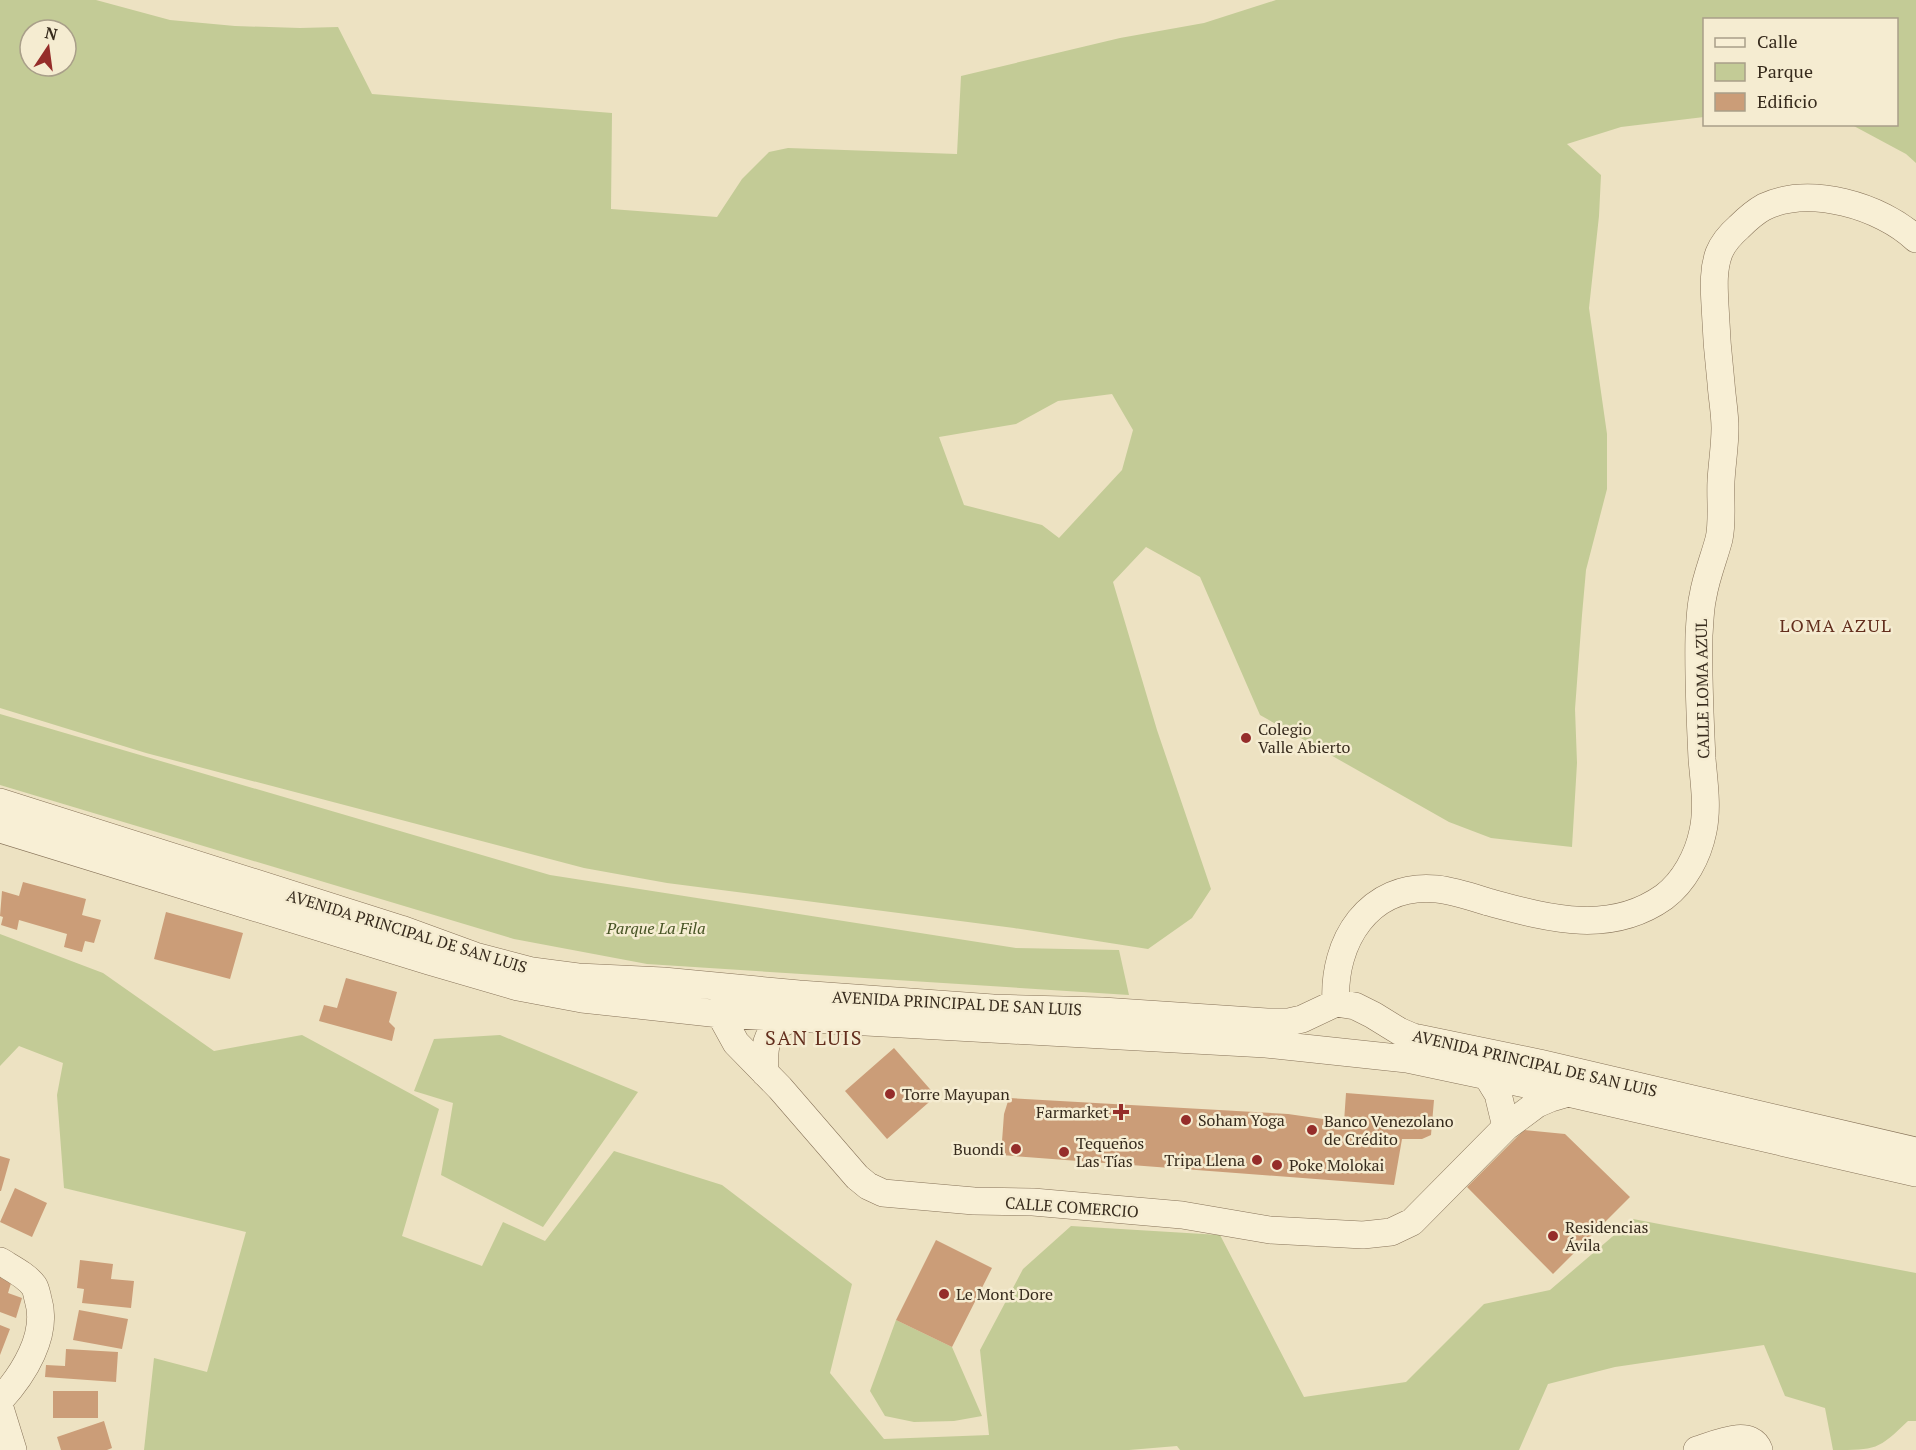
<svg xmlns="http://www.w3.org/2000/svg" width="1916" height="1450" viewBox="0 0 1916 1450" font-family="'PT Serif',serif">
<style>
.green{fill:#c3cb96;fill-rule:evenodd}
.building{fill:#cb9d78}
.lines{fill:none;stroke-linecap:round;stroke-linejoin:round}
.minor-casing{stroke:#877359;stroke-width:28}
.minor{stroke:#f8efd5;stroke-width:27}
.poi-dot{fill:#952d2a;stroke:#f5ecd1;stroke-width:2}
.labels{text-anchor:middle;stroke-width:5;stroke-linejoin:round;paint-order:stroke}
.street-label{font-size:16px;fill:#372b1d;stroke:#f5ecd1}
.poi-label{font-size:16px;fill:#372b1d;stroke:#f5ecd1;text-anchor:start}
.park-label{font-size:16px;font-style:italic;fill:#465324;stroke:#f5ecd1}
.neighbourhood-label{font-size:18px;letter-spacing:1.5px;fill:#632e1d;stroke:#f5ecd1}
.quarter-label{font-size:20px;letter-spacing:1.5px;fill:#632e1d;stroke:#f5ecd1}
</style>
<rect width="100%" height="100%" fill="#ede2c2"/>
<path class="green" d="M0,0H96L170,20L235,26L300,28L338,27L372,94L612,113L611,209L717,217L742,179L769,152L788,148L957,154L961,76L1120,38L1204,23L1276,0H1916V163L1906,154L1852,125L1896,124V20H1704V117L1621,127L1567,144L1601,175L1599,216L1589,308L1607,434V489L1586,570L1582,615L1575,709L1577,763L1572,847L1491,838L1449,822L1260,715L1200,577L1146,547L1113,582L1157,730L1211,889L1192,918L1148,949L1014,928L667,883L584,868L146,753L0,708ZM30,30H66V66H30ZM1112,394L1133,430L1122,470L1059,538L1042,525L964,505L939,437L1016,424L1058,401Z
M0,714L550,875L1016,948L1119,950L1129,995L647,964L514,939L0,785Z
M0,934L103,973L214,1051L302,1035L439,1109L402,1236L482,1266L503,1222L545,1241L614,1151L722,1185L852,1284L830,1373L884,1439L989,1435L980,1350L1023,1269L1071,1226L1220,1235L1304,1397L1406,1382L1484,1304L1550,1290L1633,1219L1916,1273V1421H1908C1878,1450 1876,1450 1833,1450L1825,1408L1785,1396L1764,1345L1615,1367L1548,1384L1519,1450H1180L1177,1446L1129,1450H144L154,1358L207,1372L246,1232L64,1188L57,1095L63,1063L19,1046L0,1066Z
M500,1035L638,1092L543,1227L441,1175L453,1103L414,1091L434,1039Z
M896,1320L952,1347L982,1416L954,1421L914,1422L885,1416L870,1391Z"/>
<path class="building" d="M23,882L86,899L82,915L101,920L94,943L85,941L82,952L64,947L67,934L19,920L17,930L1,925L3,917L0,916L2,891L19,896Z
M166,912L243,933L230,979L154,959Z
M346,978L397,992L389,1022L395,1028L392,1041L319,1021L324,1005L337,1008Z
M894,1048L936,1096L887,1139L845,1091Z
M1346,1093L1434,1100L1431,1135L1422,1139H1402L1394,1185L1001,1155L1004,1114L1009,1098L1288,1114L1344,1122Z
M1524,1130L1565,1134L1630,1197L1553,1274L1467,1187Z
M0,1156L10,1159L1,1191H0Z
M15,1188L47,1203L32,1237L0,1222Z
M936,1240L992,1268L952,1347L896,1320Z
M80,1260L113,1264L111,1279L134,1281L131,1308L82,1303L84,1289L77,1288Z
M0,1276L12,1280L8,1293L22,1298L16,1318L0,1312Z
M79,1310L128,1319L122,1349L73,1340Z
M0,1325L10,1329L0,1355Z
M66,1349L118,1352L116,1382L45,1377L46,1365L65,1366Z
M53,1391H98V1418H53Z
M104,1421L112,1448L107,1450H61L57,1437Z"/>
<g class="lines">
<defs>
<path id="minor" d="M0,802L401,929L475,956L532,971L578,977L663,981L799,994L993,1008L1102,1011L1267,1022H1289L1302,1019L1336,1003L1355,1006L1373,1015L1399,1031L1413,1037L1539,1063L1916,1151
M0,829L429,961L518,987L582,999L720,1014L1266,1044L1407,1059L1568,1093L1916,1173
M725,999L721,1005L720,1014L736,1043L780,1088L857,1177L868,1186L883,1193L974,1201L1033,1202L1182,1215L1270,1230L1363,1235L1391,1232L1412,1222L1506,1127L1537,1104L1551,1098L1568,1093
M1336,1003C1332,942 1369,882 1437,889C1454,891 1472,897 1488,902C1548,918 1609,936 1664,897C1684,882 1698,856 1703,831C1708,808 1704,782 1702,759C1700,718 1698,676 1699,635C1700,622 1700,608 1703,596C1706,577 1714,558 1719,539C1723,521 1720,500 1721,481C1722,463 1725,446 1725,428C1725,413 1722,398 1721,383C1718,357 1716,331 1715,305C1714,287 1713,269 1719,253C1723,243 1731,234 1739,227C1746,220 1755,212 1764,207C1810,185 1881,206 1916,239
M765,1073C763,1044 766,1026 797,1017
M1487,1076L1498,1094L1506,1127
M0,1261C11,1268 26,1275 34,1286C36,1289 37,1295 38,1299C49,1335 23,1375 0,1400
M0,1408L13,1450
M1697,1450C1714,1445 1751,1427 1759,1450"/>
</defs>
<use href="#minor" class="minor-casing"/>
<use href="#minor" class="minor"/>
</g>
<g class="poi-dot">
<circle cx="1246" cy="738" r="6"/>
<circle cx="890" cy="1094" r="6"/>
<path d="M1118 1103h6v6h6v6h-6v6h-6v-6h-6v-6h6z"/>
<circle cx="1186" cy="1120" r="6"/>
<circle cx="1312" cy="1130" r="6"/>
<circle cx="1016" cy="1149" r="6"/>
<circle cx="1064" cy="1152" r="6"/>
<circle cx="1257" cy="1160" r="6"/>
<circle cx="1277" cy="1165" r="6"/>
<circle cx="1553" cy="1236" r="6"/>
<circle cx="944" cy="1294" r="6"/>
</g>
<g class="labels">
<g class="street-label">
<text transform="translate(1702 689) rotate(-91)" y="6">CALLE LOMA AZUL</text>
<text transform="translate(407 931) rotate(17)" y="6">AVENIDA PRINCIPAL DE SAN LUIS</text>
<text transform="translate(957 1003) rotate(3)" y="6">AVENIDA PRINCIPAL DE SAN LUIS</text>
<text transform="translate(1535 1063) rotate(13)" y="6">AVENIDA PRINCIPAL DE SAN LUIS</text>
<text transform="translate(1072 1207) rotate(4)" y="6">CALLE COMERCIO</text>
</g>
<g class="poi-label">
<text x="1258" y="735">Colegio<tspan x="1258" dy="18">Valle Abierto</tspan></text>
<text x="902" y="1100">Torre Mayupan</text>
<text x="1109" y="1118" text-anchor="end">Farmarket</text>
<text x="1198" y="1126">Soham Yoga</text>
<text x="1324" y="1127">Banco Venezolano<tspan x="1324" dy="18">de Crédito</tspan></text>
<text x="1076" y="1149">Tequeños<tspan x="1076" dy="18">Las Tías</tspan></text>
<text x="1004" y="1155" text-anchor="end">Buondi</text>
<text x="1245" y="1166" text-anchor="end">Tripa Llena</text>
<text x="1289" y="1171">Poke Molokai</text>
<text x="1565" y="1233">Residencias<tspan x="1565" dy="18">Ávila</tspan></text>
<text x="956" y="1300">Le Mont Dore</text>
</g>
<g class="park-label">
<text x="656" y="934">Parque La Fila</text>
</g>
<g class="neighbourhood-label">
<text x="1836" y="632">LOMA AZUL</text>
</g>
<g class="quarter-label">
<text x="814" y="1045">SAN LUIS</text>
</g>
</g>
<rect x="1703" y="18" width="195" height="108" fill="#f5ecd1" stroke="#a99f89" stroke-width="1.5"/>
<rect x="1715" y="38" width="30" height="9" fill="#f8efd5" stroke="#a99f89" stroke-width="1.5"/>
<text x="1757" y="48" font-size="18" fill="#372b1d">Calle</text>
<rect x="1715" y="63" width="30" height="18" fill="#c3cb96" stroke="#a99f89" stroke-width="1.5"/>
<text x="1757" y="78" font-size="18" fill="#372b1d">Parque</text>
<rect x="1715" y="93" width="30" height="18" fill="#cb9d78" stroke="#a99f89" stroke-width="1.5"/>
<text x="1757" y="108" font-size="18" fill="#372b1d">Edificio</text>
<g transform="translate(48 48) rotate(13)"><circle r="28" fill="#f5ecd1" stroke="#a99f89" stroke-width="1.5"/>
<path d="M0-4.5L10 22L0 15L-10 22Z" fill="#952d2a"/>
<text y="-9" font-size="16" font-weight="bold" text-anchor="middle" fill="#372b1d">N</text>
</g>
</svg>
